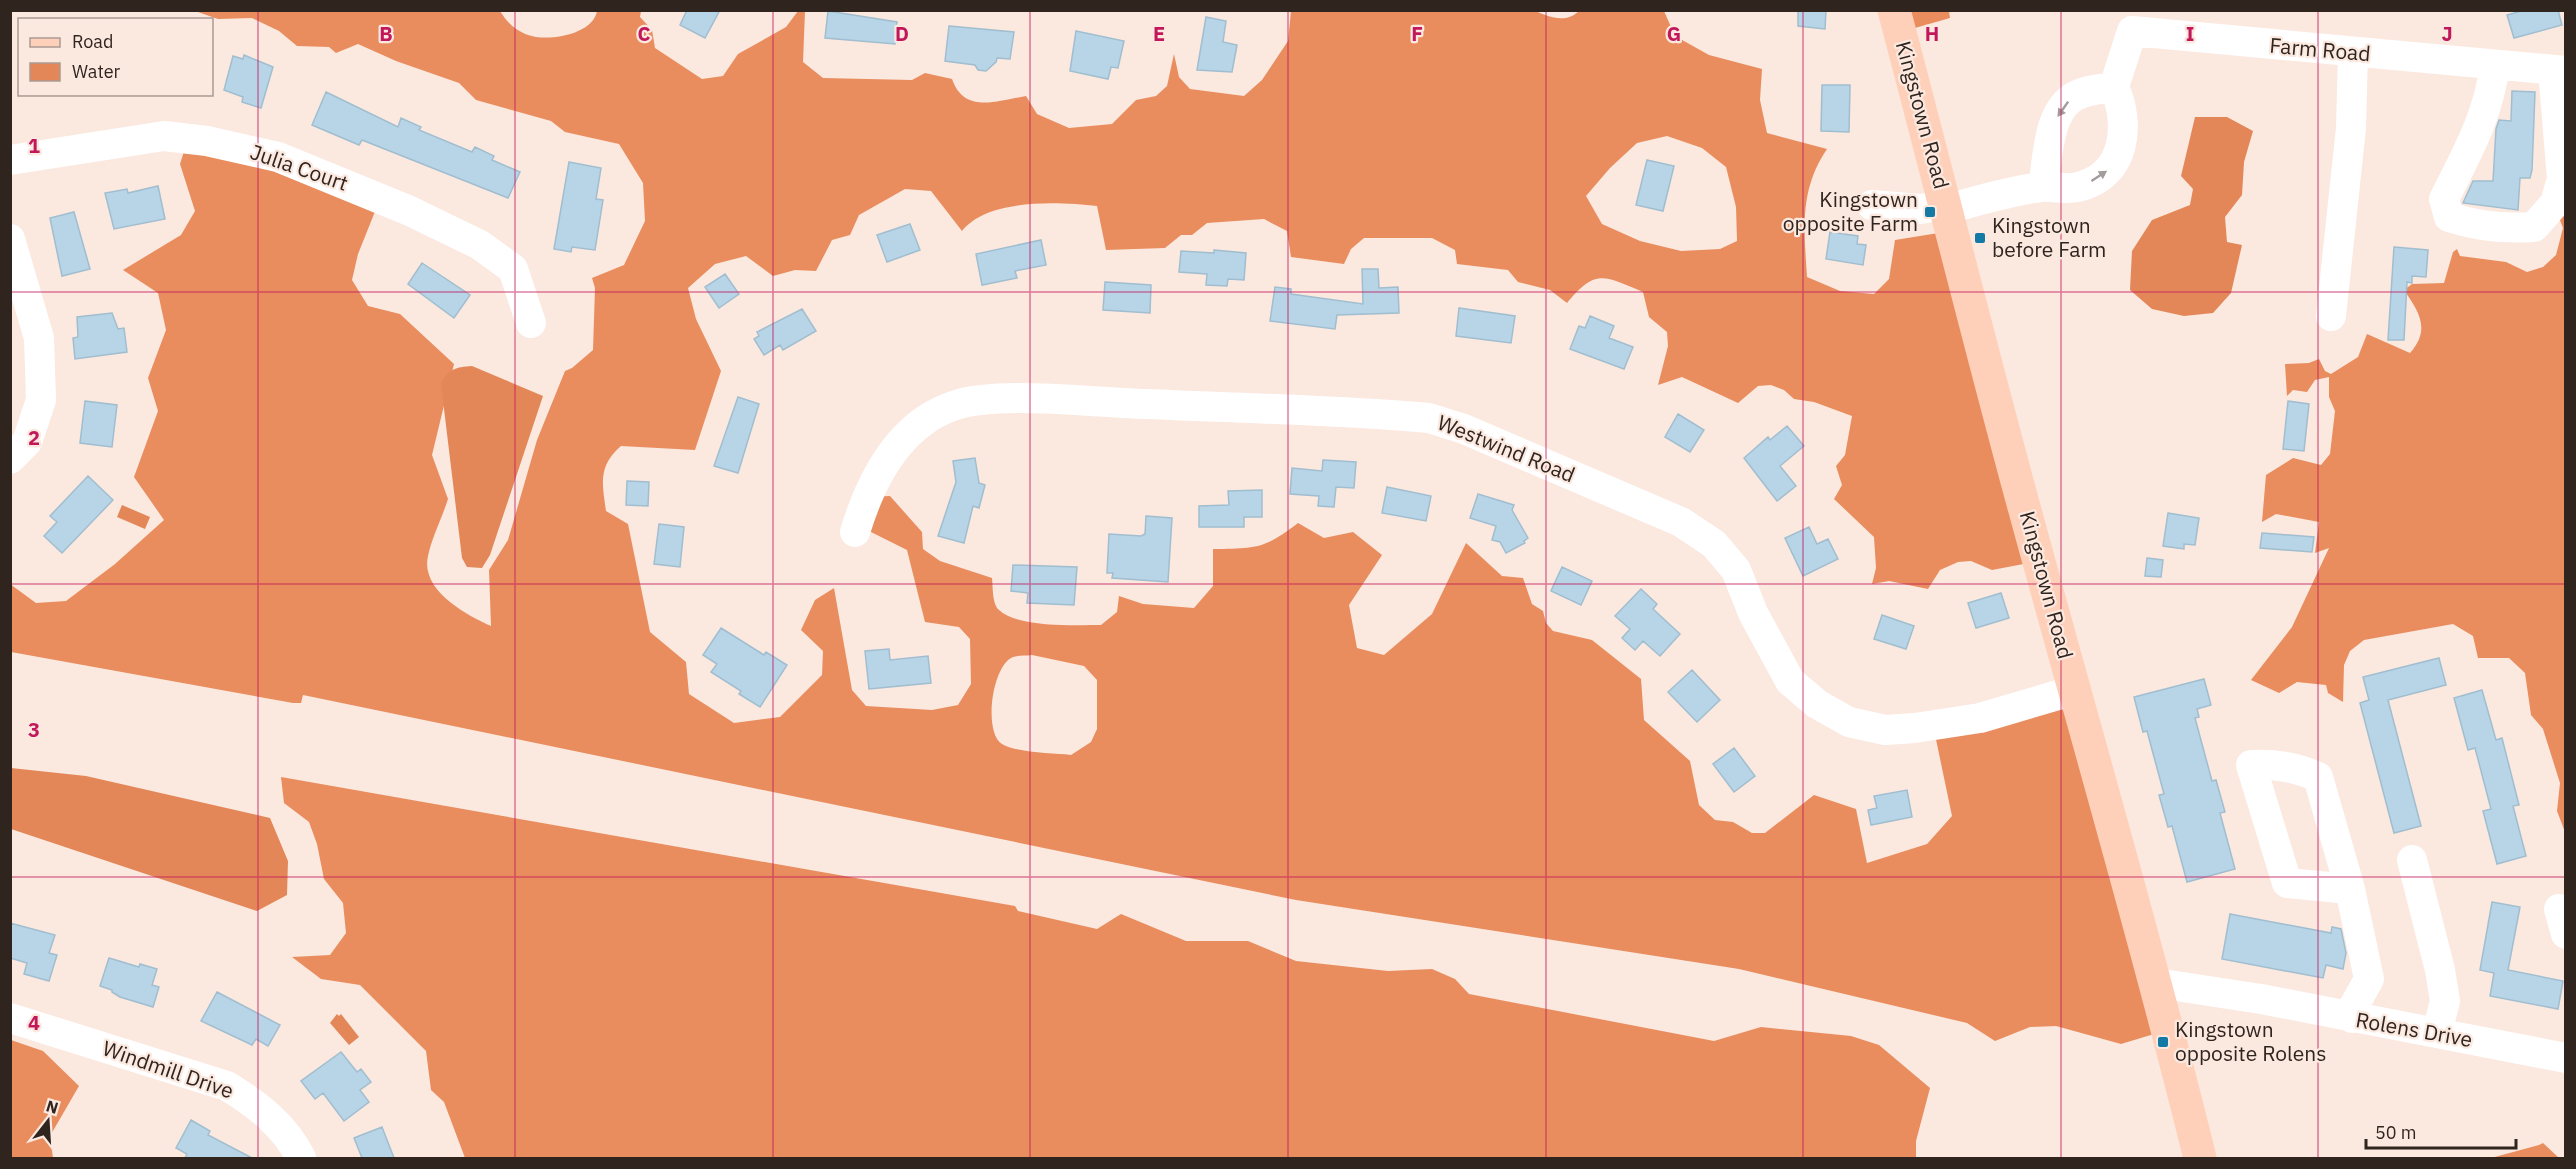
<svg xmlns="http://www.w3.org/2000/svg" width="2576" height="1169" viewBox="0 0 2576 1169" font-family="'IBM Plex Sans',sans-serif">
<style>
.forest{fill:#e98d5e;fill-rule:evenodd}
.water{fill:#e48758}
.building{fill:#b7d5e7;stroke:#a0becf;stroke-width:1.5}
.lines{fill:none;stroke-linecap:round;stroke-linejoin:round}
.minor{stroke:#fff;stroke-width:30}
.major{stroke:#fed0b9;stroke-width:33}
.oneway{fill:#a29c9a}
.grid{fill:none;stroke:#c2185b;stroke-width:1.5;stroke-opacity:0.55}
.poi-dot{fill:#1379a5;stroke:#fbe8df;stroke-width:2}
.labels{text-anchor:middle;stroke-width:4.5;stroke-linejoin:round;paint-order:stroke}
.street-label{font-size:21px;fill:#30241f;stroke:#fbe8df}
.poi-label{font-size:21px;fill:#30241f;stroke:#fbe8df;text-anchor:start}
.grid-label{font-size:20px;text-anchor:middle;font-weight:bold;fill:#c2185b;stroke:#fbe8df;stroke-width:4.5;stroke-linejoin:round;paint-order:stroke}
</style>
<rect width="100%" height="100%" fill="#fbe8df"/>
<path class="forest" d="M1533,10C1549,17 1565,24 1579,11H1664L1675,36L1709,55L1762,69L1760,100L1767,133L1827,149C1799,190 1804,230 1807,277L1840,291L1874,294L1889,279L1895,240L1951,231L2039,561L1992,570L1971,561L1958,562L1940,570L1928,589L1889,581L1872,584L1876,568L1874,537L1834,499L1842,485L1836,466L1845,455L1852,416L1814,402L1794,399L1784,390L1771,385L1758,386L1738,403L1682,377L1658,385L1668,346L1667,332L1649,317L1643,292C1604,276 1596,268 1567,303L1550,290L1518,282L1508,270L1457,264L1455,250L1432,238H1364L1351,249L1344,264L1291,257L1287,231L1264,219L1207,223L1192,235H1181L1165,248L1106,250L1097,206C1058,202 988,198 962,231L931,191L905,189L859,215L850,235L832,240L816,271L795,270L773,276L746,256L715,264L688,288L696,319L721,371L695,450L621,446C598,466 602,483 606,511L628,524L650,632L686,662L689,694L734,723L780,717L822,675L823,651L801,630L815,600L834,588L852,690L866,706L932,710L958,705L971,684L970,639L959,627L925,622L907,550L859,526L867,497L890,496L922,532L923,549L940,561L992,578C993,587 992,604 999,610C1018,628 1076,625 1101,625L1117,612L1119,596L1143,604L1194,608L1213,586V549C1255,548 1263,550 1298,523L1324,538L1353,532L1382,555L1349,605L1357,648L1384,655L1432,614L1466,543L1502,576L1523,578L1532,604L1543,611L1546,623L1553,631L1592,640L1641,679L1644,720L1690,761L1699,805L1715,820L1733,822L1752,833H1765L1814,795L1856,809L1867,863L1927,844L1952,816L1933,725L2066,692L2164,1031L2121,1044L2056,1026L2030,1027L1995,1041L1967,1023L1739,969L1296,900L303,695L301,703H293L11,652L10,584L36,603L66,601L115,564L164,520L134,477L158,411L148,378L166,330L158,293L123,270L181,235L195,211L180,164L187,142L380,199L358,254L352,280L368,306L400,314L454,364L432,455L448,499C442,518 432,537 428,556C420,590 466,615 491,626L489,570L508,540L537,440L565,371L572,368L593,350L595,288L592,278L624,265L645,221L643,183L619,144L565,132L551,121L476,100L459,83L396,61L358,44L336,53L329,47L297,46L279,31L252,18L218,19L195,11H500C507,22 514,30 528,35C547,42 593,35 597,11H641L640,17L652,30L655,48L702,79L723,76L738,54L786,27L798,11H805L803,62L823,78L912,80L925,73L952,79C964,114 997,101 1026,96L1037,114L1069,128L1112,124L1136,100L1156,96L1167,86L1174,54L1179,77L1190,89L1244,96L1262,80L1288,41L1291,11ZM1667,136L1702,148L1726,167L1736,207L1737,241L1720,249L1681,251L1640,241L1602,224L1586,196L1610,168L1637,143ZM1032,655L1084,666L1097,680V729L1091,742L1071,755C1053,753 1017,753 1002,744C983,732 992,665 1013,657C1018,655 1026,656 1032,655Z
M1895,11H1949L1950,18L1901,32Z
M2565,207V832L2557,811L2560,783L2543,729L2531,715L2525,673L2509,658H2478L2473,636L2453,624L2364,640L2350,651L2344,665L2343,702L2328,693L2326,685L2297,682L2279,693L2251,680L2292,627L2329,548L2315,553L2319,522L2276,514L2262,522L2266,475L2293,458L2321,465L2330,454L2335,411L2329,397V377L2315,380L2307,392L2293,390L2287,396L2285,364L2309,363L2319,359L2325,371L2331,374L2358,357L2367,334L2410,353C2431,329 2419,312 2404,290L2412,284L2444,283L2453,252L2457,249L2460,256L2506,262L2527,272L2543,267L2556,255L2563,228L2556,210Z
M281,777L1015,906L1018,911L1097,929L1121,914L1186,941H1248L1296,961L1388,971L1432,969L1455,979L1469,994L1714,1041L1761,1027L1851,1036L1879,1045L1930,1088L1916,1141V1158H465L444,1102L431,1090L426,1051L360,985L321,979L292,957L330,955L346,933L343,903L324,879L317,844L309,822L284,803Z
M11,1040L43,1051L79,1086L50,1136L53,1158H11Z
M2543,1143L2558,1157L2491,1158L2539,1145Z"/>
<path class="water" d="M2195,117H2227L2253,131L2244,162L2242,195L2225,217L2227,242L2242,245L2231,293L2213,313L2184,316L2152,309L2130,290L2132,251L2152,220L2190,205L2193,189L2181,176Z
M472,366L543,396L490,555L482,568L467,567L462,558L441,384C448,369 456,367 472,366Z
M122,505L150,517L145,529L117,517Z
M11,768L86,776L270,818L288,861L287,895L257,911L11,829Z
M337,1014L339,1016L341,1014L359,1037L349,1045L330,1023Z"/>
<path class="building" d="M687,10H720L705,38L680,25Z
M1798,10H1826L1825,29L1798,26Z
M2525,10H2558L2562,25L2514,38L2507,15Z
M828,11L897,22L895,44L825,38Z
M1206,17L1226,21L1223,42L1237,45L1232,72L1197,70Z
M949,26L1014,32L1010,59L997,58L996,62L986,71L978,70L975,65L945,61Z
M1076,31L1124,41L1118,68L1111,67L1108,79L1070,71Z
M244,55L273,67L261,108L242,102L243,97L224,90L233,56L243,59Z
M1822,85H1850L1849,132L1821,131Z
M2512,91L2535,92L2532,170L2530,178H2520L2518,210L2463,203L2473,181H2493L2496,129L2499,120L2511,121Z
M326,92L398,127L401,118L421,127L419,130L472,152L475,147L494,156L492,160L520,172L508,198L362,140L359,145L312,125Z
M1647,160L1674,166L1663,211L1636,205Z
M569,162L601,168L596,199L603,200L595,250L572,247L571,252L554,249Z
M158,186L165,219L114,229L105,193L127,189L128,193Z
M74,212L90,269L62,276L50,218Z
M910,224L920,250L887,262L877,235Z
M1830,232L1858,236L1857,244L1866,245L1863,265L1826,259Z
M1041,240L1046,265L1015,271L1017,278L982,285L976,254Z
M2394,247L2428,250L2426,277L2412,276V283L2407,282L2404,340H2388Z
M1214,250L1246,253L1244,280L1228,279L1227,286L1206,285L1207,274L1179,272L1181,251L1214,253Z
M422,263L470,295L454,318L408,284Z
M1362,269H1378L1379,288L1398,287L1399,313L1337,315L1335,329L1270,321L1275,287L1291,289V294L1363,304Z
M725,274L739,294L719,308L705,287Z
M1105,282L1151,285L1150,313L1103,310Z
M1459,308L1515,316L1511,343L1456,336Z
M802,309L816,331L783,350L780,345L764,355L754,339L759,336L757,332Z
M112,313L118,329L124,328L127,352L75,359L73,338L78,337L77,317Z
M1590,316L1614,326L1609,338L1633,347L1624,369L1570,349L1579,326L1585,328Z
M738,397L759,404L738,473L714,466Z
M85,401L117,405L112,447L80,443Z
M2288,401L2309,404L2304,451L2283,449Z
M1678,414L1704,430L1690,452L1665,437Z
M1787,426L1804,446L1780,466L1796,486L1777,501L1744,458L1768,437L1770,440Z
M975,458L979,483L985,485L979,508L973,506L964,543L938,536L956,482L953,461Z
M1323,460L1356,462L1354,488L1336,487L1334,507L1318,506L1319,496L1290,494L1292,468L1322,471Z
M88,476L113,500L62,553L44,536L57,522L50,516Z
M627,481L649,482L648,506L626,505Z
M1387,487L1431,496L1426,521L1382,513Z
M1262,490V517H1244V527H1199V506L1229,505L1228,491Z
M1478,494L1514,505L1512,510L1528,538L1524,541L1525,543L1506,553L1500,542L1492,540L1496,526L1470,518Z
M2168,513L2199,518L2195,545L2184,544V549L2163,546Z
M1146,516L1172,518L1168,582L1112,578L1113,573H1107L1109,534L1141,536L1145,534Z
M659,524L684,527L680,567L654,564Z
M1809,527L1817,544L1828,539L1838,559L1803,576L1785,538Z
M2262,533L2314,537L2312,552L2260,548Z
M2147,558L2163,560L2161,577L2145,576Z
M1013,565L1077,567L1074,605L1027,603L1028,593L1011,591Z
M1562,567L1592,581L1581,605L1551,591Z
M1641,589L1657,604L1653,609L1680,634L1660,656L1643,641L1635,650L1622,638L1630,629L1615,616Z
M2001,593L2009,618L1976,628L1968,603Z
M1882,615L1914,626L1906,649L1874,639Z
M721,628L764,655L766,652L787,665L760,707L739,694L741,691L711,672L717,664L703,655Z
M889,649L890,660L928,656L931,683L869,689L865,651Z
M2439,658L2446,685L2388,700L2421,826L2394,833L2360,703L2369,700L2363,677Z
M1692,670L1720,700L1697,722L1668,692Z
M2204,679L2211,705L2197,709L2199,717L2195,718L2212,781L2216,780L2225,812L2220,813L2235,869L2187,882L2172,826L2168,827L2159,795L2164,794L2147,731L2143,732L2134,697Z
M2482,690L2496,740L2502,738L2519,805L2513,806L2526,856L2497,864L2483,811L2491,809L2475,748L2468,750L2454,698Z
M1734,748L1755,776L1734,792L1713,764Z
M1907,790L1912,817L1871,825L1868,810L1877,808L1874,796Z
M2492,902L2520,907L2508,970L2563,981L2558,1009L2490,996L2494,973L2480,970Z
M2230,914L2331,933L2332,927L2341,929L2346,953L2343,969L2326,965L2323,978L2222,959Z
M10,923L55,935L49,953L57,955L49,981L24,974L27,963L10,958Z
M109,958L139,967L140,964L157,969L152,985L159,987L153,1007L120,997L112,992V990L100,986Z
M217,992L280,1025L268,1046L256,1039L252,1045L201,1021Z
M341,1052L357,1072L361,1069L371,1082L360,1090L369,1102L344,1121L323,1093L315,1099L301,1081Z
M191,1120L210,1131L208,1135L252,1158H185L187,1154L176,1148Z
M382,1127L394,1158H362L354,1138Z"/>
<g class="lines">
<path class="minor" d="M2495,65C2488,117 2467,153 2444,199L2449,217C2476,226 2504,229 2534,227L2555,203L2562,179
M2553,70L2562,179H2566
M10,160L164,136L207,141L278,157L410,211L480,245L513,269L531,323
M2043,187C2048,160 2047,115 2072,98C2084,90 2100,89 2114,87
M1872,205L1920,209L1946,205
M1947,209C1977,201 2009,191 2041,187C2053,186 2065,190 2078,187C2126,176 2131,124 2114,87L2132,31L2566,71
M10,239L39,338L41,400L27,442L10,459
M2331,316L2351,128L2353,53
M855,532C871,479 899,423 956,405C997,392 1079,401 1124,403C1225,408 1328,409 1429,418L1464,429L1681,522L1714,544L1736,570L1753,613L1790,681L1817,704L1849,722L1885,730L1915,728L1980,718L2075,690
M2412,860L2440,970L2445,1001L2437,1033
M2350,889L2318,777C2295,767 2276,764 2251,765L2287,883L2350,889L2369,979L2354,1006L2352,1018
M2559,909L2566,934
M2156,983L2261,999L2566,1058
M10,1018L227,1086C258,1105 285,1126 301,1158"/>
<path class="major" d="M1894,10C1938,176 1979,342 2024,507C2083,724 2146,940 2200,1158"/>
</g>
<defs><path id="oneway-solid" d="M-6-.8H1V-3.2L6.5 0L1 3.2V.8H-6Z" transform="scale(1.5)"/></defs>
<g class="oneway">
<use href="#oneway-solid" transform="translate(2063 109) rotate(125)"/>
<use href="#oneway-solid" transform="translate(2099 176) rotate(-33)"/>
</g>
<path class="grid" d="M258,10V1158M515,10V1158M773,10V1158M1030,10V1158M1288,10V1158M1546,10V1158M1803,10V1158M2061,10V1158M2318,10V1158M10,292H2566M10,584H2566M10,877H2566"/>
<g class="poi-dot">
<rect x="1924" y="206" width="12" height="12" rx="3"/>
<rect x="1974" y="232" width="12" height="12" rx="3"/>
<rect x="2157" y="1036" width="12" height="12" rx="3"/>
</g>
<g class="labels">
<g class="street-label">
<text transform="translate(2320 50) rotate(5)" y="7">Farm Road</text>
<text transform="translate(1922 115) rotate(75)" y="7">Kingstown Road</text>
<text transform="translate(299 168) rotate(19)" y="7">Julia Court</text>
<text transform="translate(1506 449) rotate(22)" y="7">Westwind Road</text>
<text transform="translate(2046 585) rotate(75)" y="7">Kingstown Road</text>
<text transform="translate(2414 1030) rotate(10)" y="7">Rolens Drive</text>
<text transform="translate(168 1070) rotate(19)" y="7">Windmill Drive</text>
</g>
<g class="poi-label">
<text x="1918" y="207" text-anchor="end">Kingstown<tspan x="1918" dy="24">opposite Farm</tspan></text>
<text x="1992" y="233">Kingstown<tspan x="1992" dy="24">before Farm</tspan></text>
<text x="2175" y="1037">Kingstown<tspan x="2175" dy="24">opposite Rolens</tspan></text>
</g>
</g>
<g class="grid-label">
<text x="386" y="41">B</text>
<text x="644" y="41">C</text>
<text x="902" y="41">D</text>
<text x="1159" y="41">E</text>
<text x="1417" y="41">F</text>
<text x="1674" y="41">G</text>
<text x="1932" y="41">H</text>
<text x="2190" y="41">I</text>
<text x="2447" y="41">J</text>
<text x="34" y="153">1</text>
<text x="34" y="445">2</text>
<text x="34" y="737">3</text>
<text x="34" y="1030">4</text>
</g>
<rect width="2576" height="1169" fill="none" stroke="#30241f" stroke-width="24"/>
<rect x="18" y="18" width="195" height="78" fill="#fbe8df" stroke="#aa9a92" stroke-width="1.5"/>
<rect x="30" y="38" width="30" height="9" fill="#fed0b9" stroke="#aa9a92" stroke-width="1.5"/>
<text x="72" y="48" font-size="18" fill="#30241f">Road</text>
<rect x="30" y="63" width="30" height="18" fill="#e48758" stroke="#aa9a92" stroke-width="1.5"/>
<text x="72" y="78" font-size="18" fill="#30241f">Water</text>
<g transform="translate(48 1121) rotate(17)" stroke="#fbe8df" stroke-width="4.5" paint-order="stroke">
<path d="M0-4.5L10 22L0 15L-10 22Z" fill="#30241f"/>
<text y="-9" font-size="16" font-weight="bold" text-anchor="middle" fill="#30241f">N</text>
</g>
<path d="M2366 1139v9h150v-9" fill="none" stroke="#30241f" stroke-width="3"/>
<text x="2375" y="1139" font-size="18" fill="#30241f" stroke="#fbe8df" stroke-width="4.5" paint-order="stroke">50 m</text>
</svg>
